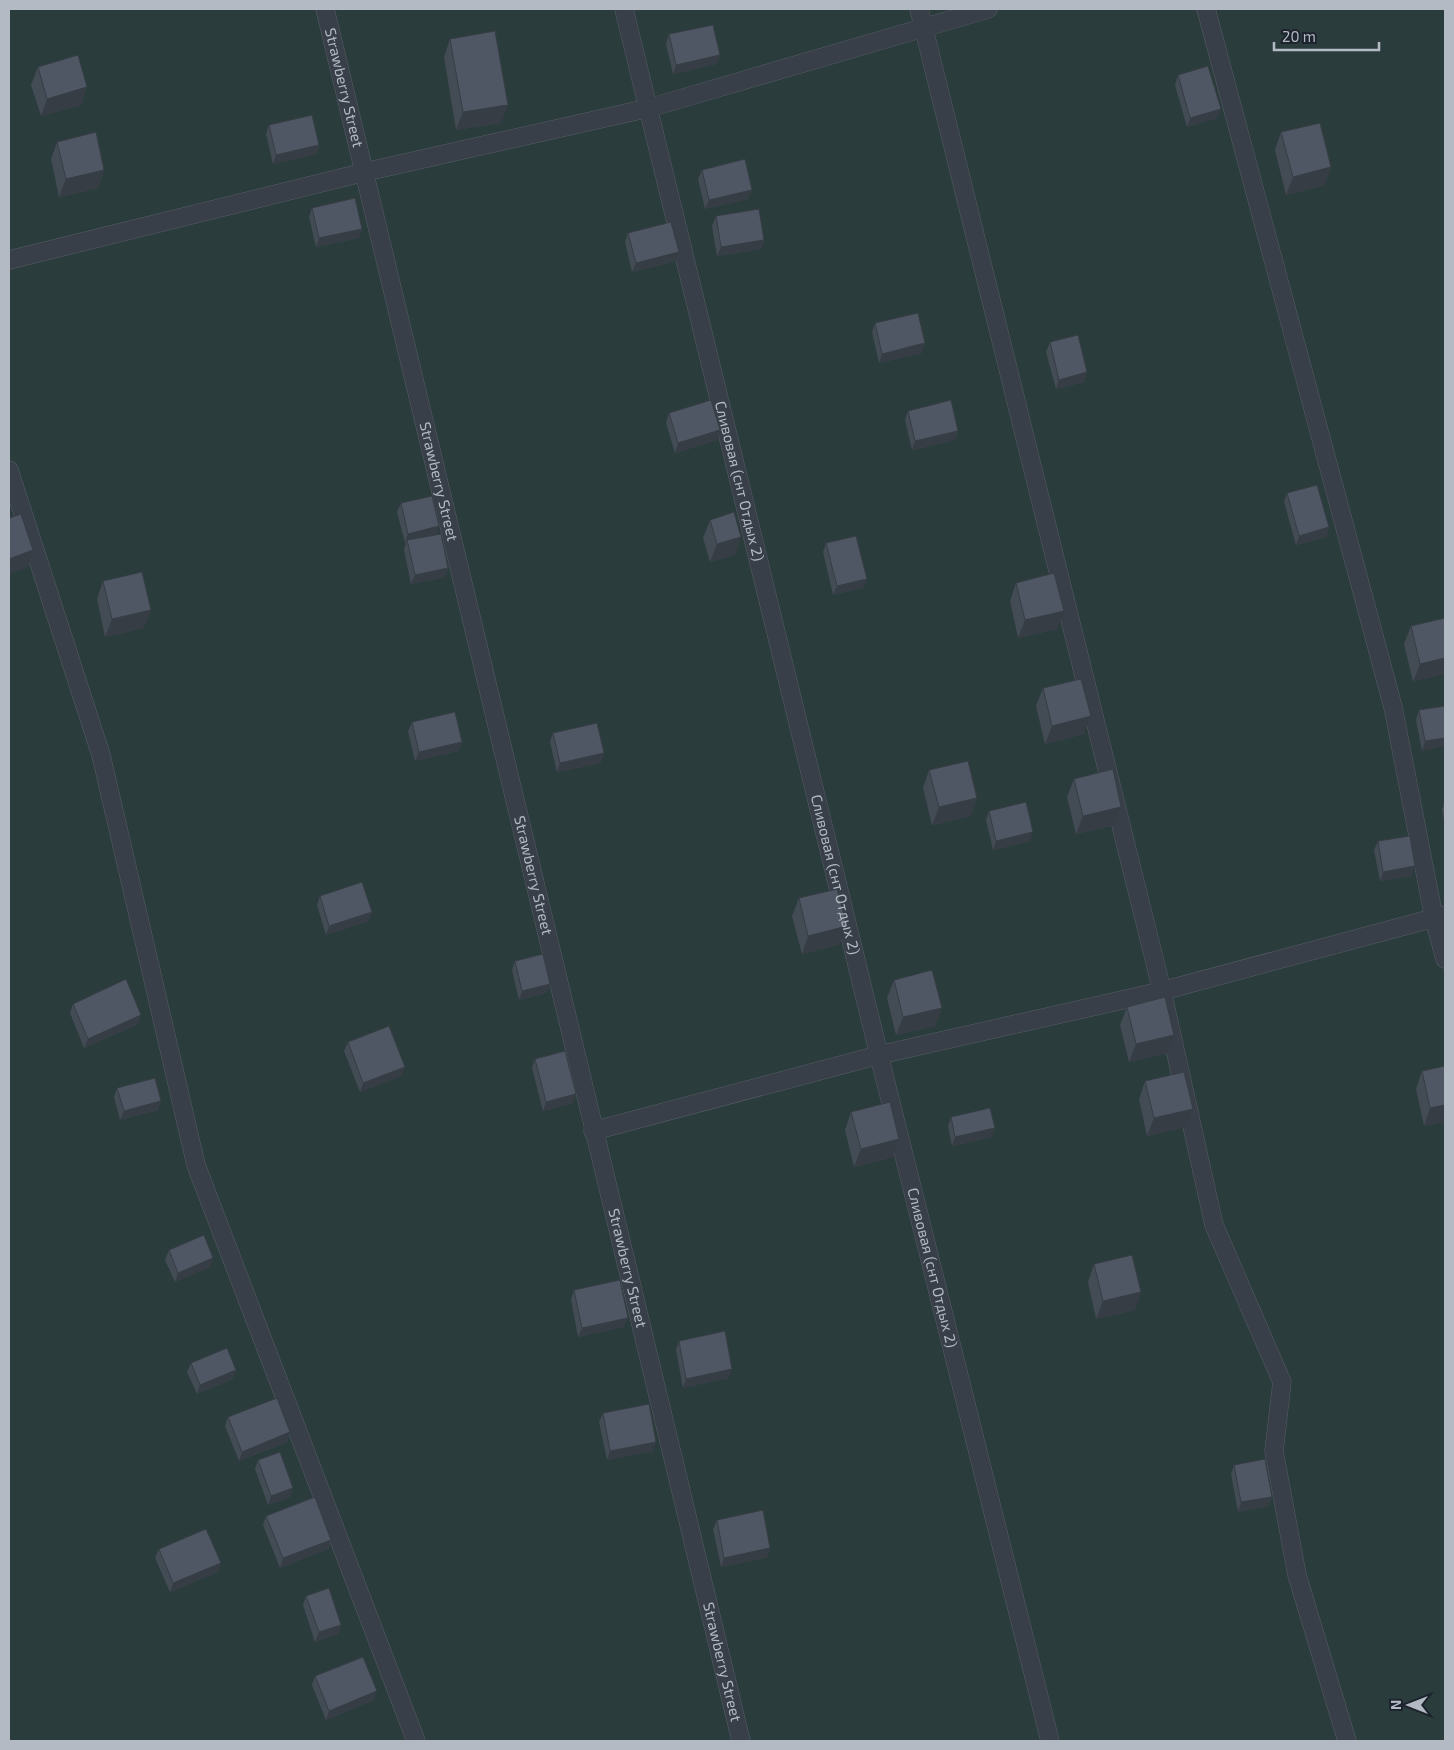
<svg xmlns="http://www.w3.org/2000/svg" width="1454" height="1750" viewBox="0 0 1454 1750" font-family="'Exo 2',sans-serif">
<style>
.green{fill:#2b3c3d}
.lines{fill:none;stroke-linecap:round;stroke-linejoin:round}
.lane-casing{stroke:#575d66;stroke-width:19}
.lane{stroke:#383f48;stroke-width:18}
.wall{fill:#434b55}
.shaded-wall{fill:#373d45}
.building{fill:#4e5763;stroke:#373d45}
.labels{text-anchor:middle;stroke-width:5;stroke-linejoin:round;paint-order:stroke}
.street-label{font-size:15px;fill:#b4bac4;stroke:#1e242d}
</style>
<rect width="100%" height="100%" fill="#252d38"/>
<path class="green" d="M9,9H1445V1741H9Z"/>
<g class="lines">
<defs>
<g id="lane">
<path id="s1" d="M325,9L741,1741"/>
<path id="s2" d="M624,9L879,1055L1050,1741"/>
<path d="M919,9L1162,991L1214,1225L1282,1382L1274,1451L1297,1575L1347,1741"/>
<path d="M1206,9L1393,707L1434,918L1445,959"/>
<path d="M9,260L365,172L649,108L988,9"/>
<path d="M9,470L101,755L196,1165L416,1741"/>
<path d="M593,1131L879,1055L1162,991L1445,915"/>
</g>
</defs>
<use href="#lane" class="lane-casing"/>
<use href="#lane" class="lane"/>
</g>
<path class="wall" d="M669,34L720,55L716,64L673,74L666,44Z
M450,39L501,123L456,130L444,57Z
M38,67L81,105L41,116L31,85Z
M1178,75L1217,118L1187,127L1175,85Z
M269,125L319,145L316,154L273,164L266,134Z
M1281,132L1325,185L1286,195L1275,150Z
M57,142L104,170L98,188L59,197L51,159Z
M702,170L752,190L748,199L705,209L698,179Z
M312,208L362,229L359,238L316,247L309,217Z
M716,216L764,240L761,249L717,256L712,226Z
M628,233L676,261L632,272L625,242Z
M875,323L922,353L879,363L872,332Z
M1050,342L1087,372L1084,382L1056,389L1046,352Z
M908,411L958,431L955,440L912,450L905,420Z
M669,413L717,440L675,453L666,423Z
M1287,493L1329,527L1326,537L1296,545L1284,502Z
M401,503L436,535L448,568L445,577L411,584L404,550L406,542L405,543L397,512Z
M710,520L735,555L710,562L703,538Z
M826,543L867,579L863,588L833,595L823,552Z
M103,581L144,628L105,637L97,599Z
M1016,583L1057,629L1018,638L1010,601Z
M1445,618L1413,682L1404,644L1411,626Z
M1043,688L1084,734L1045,744L1036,706Z
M1445,706L1422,751L1416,720L1419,710Z
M412,722L462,742L458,751L415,761L408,731Z
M553,733L604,753L600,763L557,772L550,742Z
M929,770L971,816L932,825L923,788Z
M1074,779L1115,825L1076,834L1067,797Z
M1445,800V824L1442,810Z
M989,811L1030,841L993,850L986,820Z
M1378,841L1412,876L1380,881L1374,850Z
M320,896L372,912L368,921L326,935L317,905Z
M799,898L840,944L802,954L792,916Z
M515,961L550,984L546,993L519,1000L512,970Z
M894,980L935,1026L896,1035L887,998Z
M73,1004L138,1024L84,1048L70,1013Z
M1127,1007L1168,1053L1129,1062L1120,1025Z
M348,1042L405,1067L401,1076L360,1092L344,1051Z
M535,1059L573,1103L543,1111L532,1068Z
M1445,1066V1122L1424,1126L1416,1089L1422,1071Z
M1145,1081L1186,1127L1147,1136L1139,1099Z
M117,1088L158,1110L120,1120L114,1097Z
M851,1112L899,1139L893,1157L854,1167L845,1130Z
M951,1117L992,1137L952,1146L948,1126Z
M169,1250L210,1267L175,1282L165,1260Z
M1094,1264L1135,1310L1096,1319L1088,1282Z
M574,1290L624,1327L578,1337L571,1299Z
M679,1341L729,1378L683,1388L676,1350Z
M191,1363L233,1379L197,1394L187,1372Z
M603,1413L653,1451L607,1460L599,1422Z
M228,1417L290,1432L287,1442L239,1461L225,1426Z
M258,1460L293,1488L290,1497L268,1505L255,1469Z
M1234,1465L1269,1506L1238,1512L1231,1474Z
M266,1516L331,1540L328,1549L280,1568L263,1525Z
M717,1520L767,1557L721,1567L713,1529Z
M159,1549L218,1572L170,1592L155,1558Z
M306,1596L341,1625L338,1634L315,1642L303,1605Z
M315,1676L374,1700L326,1720L312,1685Z"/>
<path class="shaded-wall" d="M720,55L716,64L673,74L676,65Z
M87,87L81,105L41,116L47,99Z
M508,105L501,123L456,130L463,112Z
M1221,109L1217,118L1187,127L1190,118Z
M319,145L316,154L273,164L276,155Z
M1331,167L1325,185L1286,195L1293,177Z
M104,170L98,188L59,197L66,179Z
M752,190L748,199L705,209L709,200Z
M362,229L359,238L316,247L319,238Z
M764,240L761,249L717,256L721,247Z
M679,252L676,261L632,272L636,263Z
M925,343L922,353L879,363L882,354Z
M1087,372L1084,382L1056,389L1059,380Z
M720,430L717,440L675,453L678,443Z
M958,431L955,440L912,450L915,441Z
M439,526L436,535L407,540L406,542L405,543L408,534Z
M1329,527L1326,537L1296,545L1299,536Z
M741,537L735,555L710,562L717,544Z
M33,550L27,568L9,574V559Z
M448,568L445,577L411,584L415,575Z
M867,579L863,588L833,595L837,586Z
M151,610L144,628L105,637L112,619Z
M1064,611L1057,629L1018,638L1025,620Z
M1445,658V674L1413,682L1420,664Z
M1091,716L1084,734L1045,744L1052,726Z
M1445,738V746L1422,751L1425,741Z
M462,742L458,751L415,761L419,752Z
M604,753L600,763L557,772L560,763Z
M977,798L971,816L932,825L939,807Z
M1121,807L1115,825L1076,834L1083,816Z
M1033,832L1030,841L993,850L996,841Z
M1415,866L1412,876L1380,881L1383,872Z
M372,912L368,921L326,935L329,926Z
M847,926L840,944L802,954L808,936Z
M550,984L546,993L519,1000L522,991Z
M942,1008L935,1026L896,1035L903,1017Z
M141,1015L138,1024L84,1048L88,1039Z
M1174,1035L1168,1053L1129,1062L1136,1044Z
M405,1067L401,1076L360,1092L363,1083Z
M576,1094L573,1103L543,1111L546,1102Z
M161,1101L158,1110L120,1120L124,1111Z
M1445,1105V1122L1424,1126L1430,1108Z
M1193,1109L1186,1127L1147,1136L1154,1118Z
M995,1128L992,1137L952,1146L955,1137Z
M899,1139L893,1157L854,1167L861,1149Z
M213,1258L210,1267L175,1282L178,1273Z
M1141,1292L1135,1310L1096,1319L1103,1301Z
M628,1318L624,1327L578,1337L582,1328Z
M732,1369L729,1378L683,1388L686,1379Z
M236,1370L233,1379L197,1394L200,1385Z
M290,1432L287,1442L239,1461L242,1452Z
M656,1442L653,1451L607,1460L610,1451Z
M293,1488L290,1497L268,1505L271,1496Z
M1272,1497L1269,1506L1238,1512L1241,1502Z
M331,1540L328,1549L280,1568L283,1558Z
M770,1548L767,1557L721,1567L724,1558Z
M221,1563L218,1572L170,1592L173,1583Z
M341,1625L338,1634L315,1642L319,1632Z
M377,1691L374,1700L326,1720L329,1711Z"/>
<path class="building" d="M713,25L720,55L676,65L669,34Z
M495,31L508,105L463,112L450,39Z
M78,55L87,87L47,99L38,67Z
M1208,66L1221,109L1190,118L1178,75Z
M312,115L319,145L276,155L269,125Z
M1320,123L1331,167L1293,177L1281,132Z
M96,132L104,170L66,179L57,142Z
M745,159L752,190L709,200L702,170Z
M355,198L362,229L319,238L312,208Z
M759,209L764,240L721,247L716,216Z
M671,222L679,252L636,263L628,233Z
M918,313L925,343L882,354L875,323Z
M1078,335L1087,372L1059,380L1050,342Z
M711,400L720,430L678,443L669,413Z
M951,400L958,431L915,441L908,411Z
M1317,485L1329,527L1299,536L1287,493Z
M432,496L439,526L408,534L401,503Z
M734,512L741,537L717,544L710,520Z
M21,514L33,550L9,559V518Z
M441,534L448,568L415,575L407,540Z
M856,536L867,579L837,586L826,543Z
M142,572L151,610L112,619L103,581Z
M1054,573L1064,611L1025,620L1016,583Z
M1445,618V658L1420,664L1411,626Z
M1081,679L1091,716L1052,726L1043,688Z
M1445,706V738L1425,741L1419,710Z
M455,712L462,742L419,752L412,722Z
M597,723L604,753L560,763L553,733Z
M968,761L977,798L939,807L929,770Z
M1113,769L1121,807L1083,816L1074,779Z
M1026,802L1033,832L996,841L989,811Z
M1410,836L1415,866L1383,872L1378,841Z
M362,882L372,912L329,926L320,896Z
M837,889L847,926L808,936L799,898Z
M543,954L550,984L522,991L515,961Z
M932,970L942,1008L903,1017L894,980Z
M126,979L141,1015L88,1039L73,1004Z
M1165,997L1174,1035L1136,1044L1127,1007Z
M389,1026L405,1067L363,1083L348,1042Z
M565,1051L576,1094L546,1102L535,1059Z
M1445,1066V1105L1430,1108L1422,1071Z
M1184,1072L1193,1109L1154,1118L1145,1081Z
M155,1078L161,1101L124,1111L117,1088Z
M890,1102L899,1139L861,1149L851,1112Z
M990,1108L995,1128L955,1137L951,1117Z
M204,1235L213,1258L178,1273L169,1250Z
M1132,1255L1141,1292L1103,1301L1094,1264Z
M620,1280L628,1318L582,1328L574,1290Z
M725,1331L732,1369L686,1379L679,1341Z
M227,1348L236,1370L200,1385L191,1363Z
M277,1398L290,1432L242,1452L228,1417Z
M649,1404L656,1442L610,1451L603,1413Z
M280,1452L293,1488L271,1496L258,1460Z
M1265,1459L1272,1497L1241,1502L1234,1465Z
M315,1497L331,1540L283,1558L266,1516Z
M763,1510L770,1548L724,1558L717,1520Z
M206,1529L221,1563L173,1583L159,1549Z
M329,1588L341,1625L319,1632L306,1596Z
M363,1657L377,1691L329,1711L315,1676Z"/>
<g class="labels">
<g class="street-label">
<text dy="5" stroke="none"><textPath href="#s1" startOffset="81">Strawberry Street</textPath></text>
<text dy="5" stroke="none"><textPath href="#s1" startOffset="486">Strawberry Street</textPath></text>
<text dy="5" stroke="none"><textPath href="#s2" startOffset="486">Сливовая (снт Отдых 2)</textPath></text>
<text dy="5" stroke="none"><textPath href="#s1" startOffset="891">Strawberry Street</textPath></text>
<text dy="5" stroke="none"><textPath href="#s2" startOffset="891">Сливовая (снт Отдых 2)</textPath></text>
<text dy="5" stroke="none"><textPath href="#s1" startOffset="1295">Strawberry Street</textPath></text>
<text dy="5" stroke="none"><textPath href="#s2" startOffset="1296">Сливовая (снт Отдых 2)</textPath></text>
<text dy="5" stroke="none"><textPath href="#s1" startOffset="1700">Strawberry Street</textPath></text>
</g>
</g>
<rect width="1454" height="1750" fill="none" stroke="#b4bac4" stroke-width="20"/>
<g transform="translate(1409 1705) rotate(270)" stroke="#1e242d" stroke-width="4" paint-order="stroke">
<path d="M0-4L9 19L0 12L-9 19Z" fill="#b4bac4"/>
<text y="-8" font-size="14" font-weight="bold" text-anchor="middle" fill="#b4bac4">N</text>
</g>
<path d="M1274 42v8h105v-8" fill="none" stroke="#b4bac4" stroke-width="2.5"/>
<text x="1282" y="42" font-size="15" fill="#b4bac4" stroke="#1e242d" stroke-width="4" paint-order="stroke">20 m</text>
</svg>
